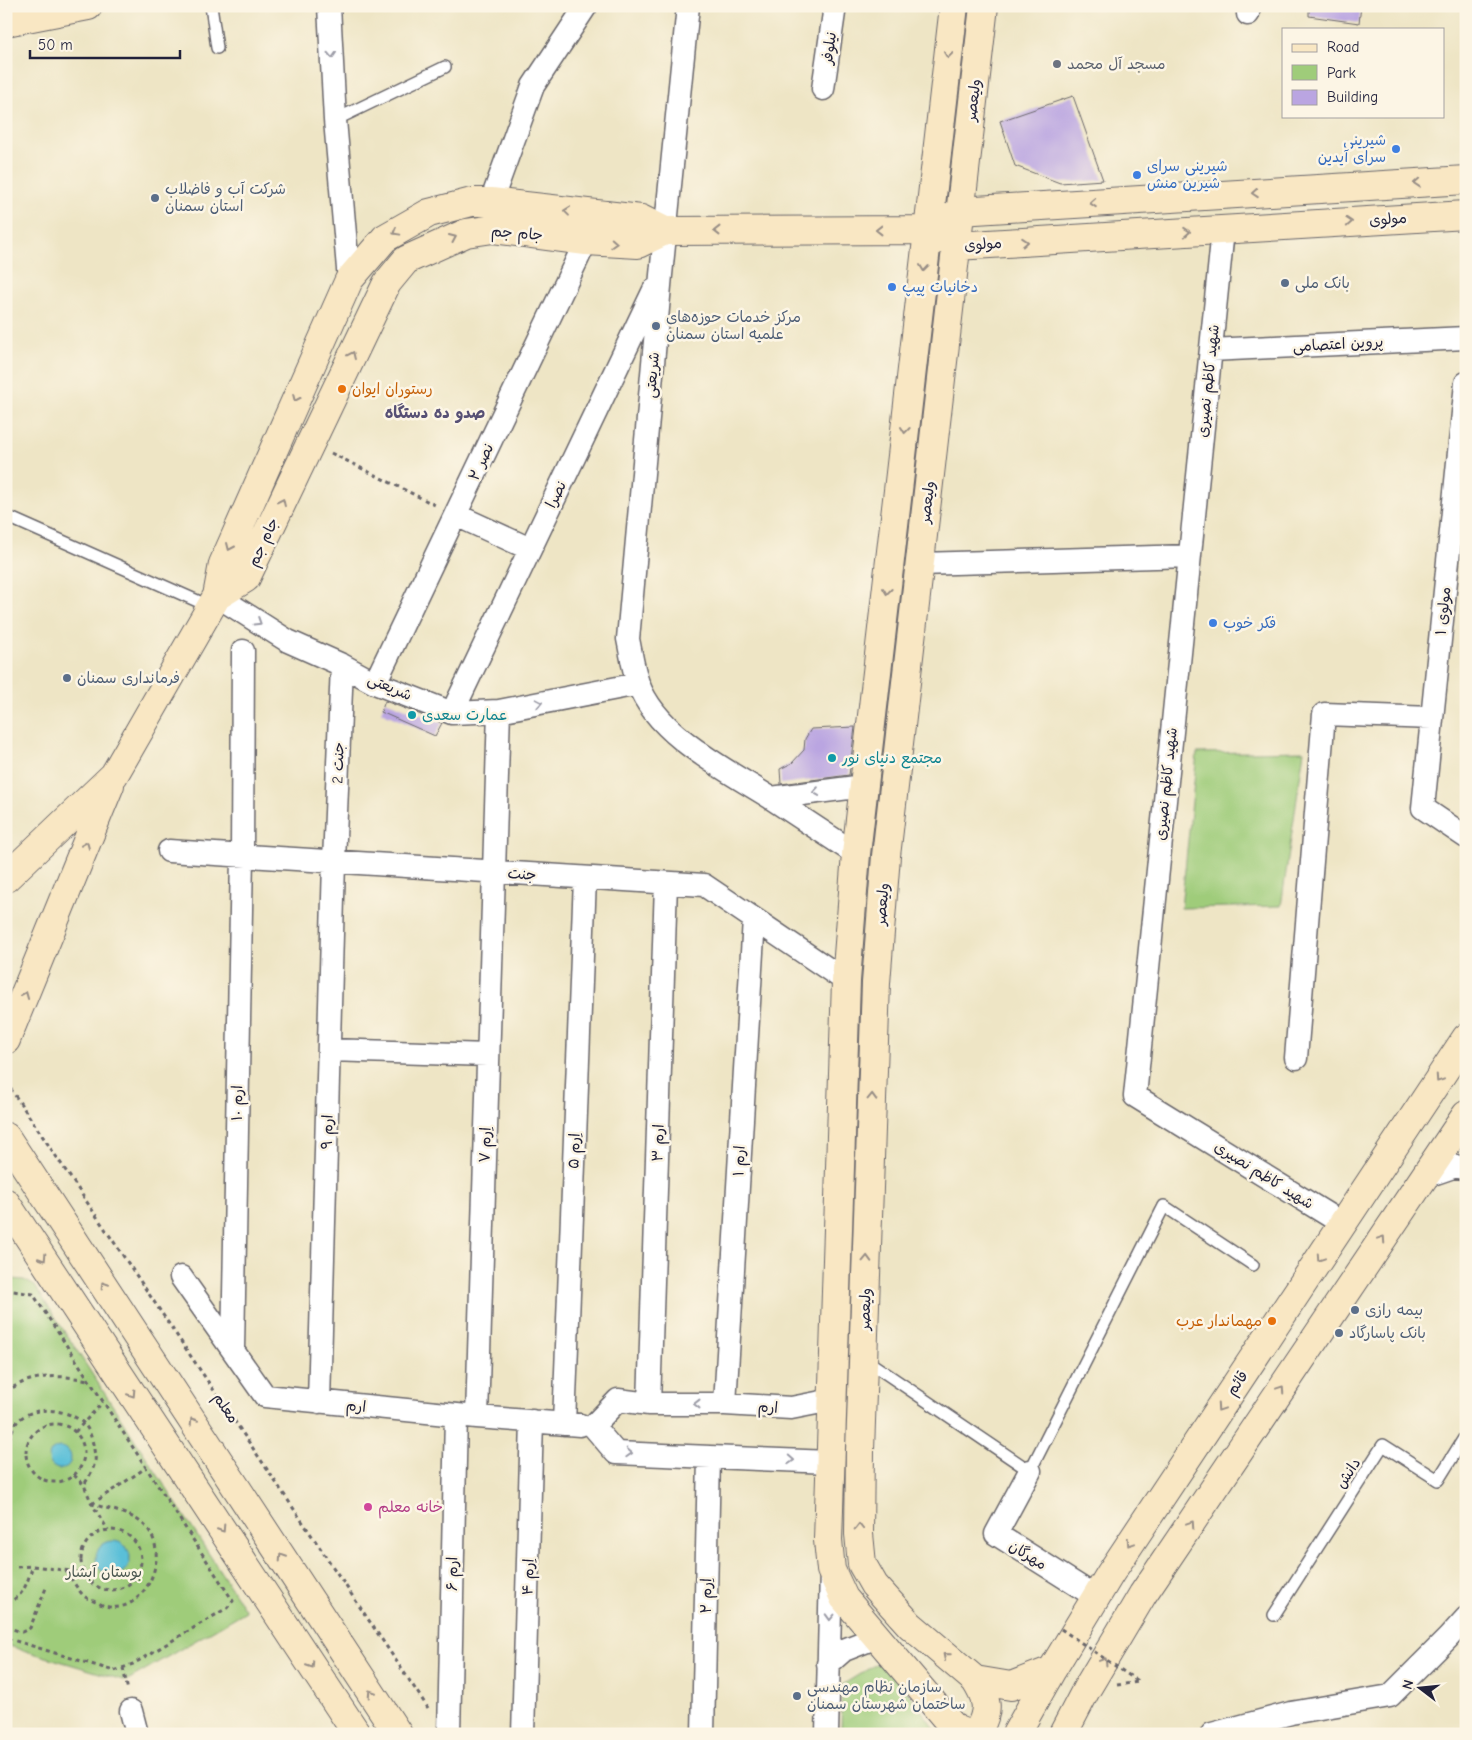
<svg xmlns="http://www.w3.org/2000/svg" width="1472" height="1740" viewBox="0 0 1472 1740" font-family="'Comic Neue','Playpen Sans Arabic',sans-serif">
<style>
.green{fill:#9fcc7a;stroke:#60775a}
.water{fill:#5abfd8;stroke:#3e708a}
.building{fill:#baa5e1}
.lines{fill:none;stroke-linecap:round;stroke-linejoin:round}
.lane-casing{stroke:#69666b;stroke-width:14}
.street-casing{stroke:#69666b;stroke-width:25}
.secondary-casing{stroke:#69666b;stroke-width:30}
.path{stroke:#69666b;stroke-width:3;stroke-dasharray:4 4;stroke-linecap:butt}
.lane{stroke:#fff;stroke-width:11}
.street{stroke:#fff;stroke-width:22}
.secondary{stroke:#f9e7c3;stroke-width:28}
.path-bridge{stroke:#69666b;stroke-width:3;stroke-dasharray:4 4;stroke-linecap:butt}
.oneway{stroke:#9c9ca7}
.oneway2{stroke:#988e86}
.worship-dot{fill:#6b7280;stroke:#fcf5e5;stroke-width:2}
.shop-dot{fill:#3f7fe0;stroke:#fcf5e5;stroke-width:2}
.service-dot{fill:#5c6f8a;stroke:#fcf5e5;stroke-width:2}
.food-dot{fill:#e8710a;stroke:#fcf5e5;stroke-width:2}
.culture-dot{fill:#0f9aa8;stroke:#fcf5e5;stroke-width:2}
.hotel-dot{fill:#d1479c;stroke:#fcf5e5;stroke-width:2}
.labels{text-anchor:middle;stroke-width:5;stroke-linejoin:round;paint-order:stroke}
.street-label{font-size:15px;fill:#22223b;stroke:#fcf5e5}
.worship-label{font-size:15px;fill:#5b616d;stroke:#fcf5e5;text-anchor:start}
.shop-label{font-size:15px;fill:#366cbe;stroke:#fcf5e5;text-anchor:start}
.service-label{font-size:15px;fill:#4e5e75;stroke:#fcf5e5;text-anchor:start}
.food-label{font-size:15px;fill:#c56008;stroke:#fcf5e5;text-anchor:start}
.culture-label{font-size:15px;fill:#0d838f;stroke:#fcf5e5;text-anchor:start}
.hotel-label{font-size:15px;fill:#b23c85;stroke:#fcf5e5;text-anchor:start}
.park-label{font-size:15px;fill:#48554e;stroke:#fcf5e5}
.neighbourhood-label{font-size:16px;font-weight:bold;fill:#575075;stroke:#fcf5e5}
</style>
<rect width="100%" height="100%" fill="#fcf5e5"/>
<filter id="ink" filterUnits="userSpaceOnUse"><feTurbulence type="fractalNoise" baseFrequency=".02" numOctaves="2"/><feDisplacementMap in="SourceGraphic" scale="10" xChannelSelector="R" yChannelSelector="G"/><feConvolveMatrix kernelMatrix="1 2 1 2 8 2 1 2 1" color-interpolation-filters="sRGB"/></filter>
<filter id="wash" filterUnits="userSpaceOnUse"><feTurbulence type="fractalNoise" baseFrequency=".0096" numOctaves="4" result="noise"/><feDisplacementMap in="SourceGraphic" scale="20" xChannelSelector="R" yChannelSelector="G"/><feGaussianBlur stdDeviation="1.12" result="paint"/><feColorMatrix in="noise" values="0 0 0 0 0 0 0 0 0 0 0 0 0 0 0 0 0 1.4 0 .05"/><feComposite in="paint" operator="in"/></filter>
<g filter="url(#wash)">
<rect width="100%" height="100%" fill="#eee5c5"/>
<path class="green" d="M1304,751L1281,906L1181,908L1197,753Z
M12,1279L24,1280L35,1286L246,1611L126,1681L6,1645V1281Z
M883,1660L939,1734H841L842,1685Z"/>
<path class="water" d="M49 1458a11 11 0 1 1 22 0a11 11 0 1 1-22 0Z
M96 1558a17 17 0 1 1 34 0a17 17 0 1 1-34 0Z"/>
<g id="blocks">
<path class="building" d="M1309,6H1361L1359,23L1309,16Z
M1073,96L1103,180L1060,183L1015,166L1000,121Z
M385,701L442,723L435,736L381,712Z
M855,727L849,775L781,784L780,769L792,763L804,750L805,739L811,729Z"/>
</g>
</g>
<g filter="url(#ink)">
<use href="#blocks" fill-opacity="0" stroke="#69666b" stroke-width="1"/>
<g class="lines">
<defs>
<path id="lane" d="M211,6L217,48
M335,120L445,67
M6,516L211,607
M866,1360L1030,1471L1164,1206L1253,1265
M1274,1615L1383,1445L1438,1480L1466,1435"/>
<path id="street" d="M329,6L335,120L349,280
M688,6L661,275L628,639C631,653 633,669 638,683C656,735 727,770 771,798
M1248,14L1249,6
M823,89L835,6
M491,202L533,86L586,6
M1223,230L1135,1096L1343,1224
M1211,350L1466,338
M1466,383L1423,808L1466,837
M456,515L530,549
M920,564L1190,556
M217,596L288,641L342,665L375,683L452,713L499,711L638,684
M375,683L586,241
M452,713L654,290
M169,851L704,885L846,981
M856,854L771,798L864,786
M329,1050L488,1055
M1296,1058L1324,714L1432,718
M1424,1177L1456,1166L1466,1169
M181,1277L265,1396L477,1417L580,1425
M233,1350L242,855L243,651
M319,1402L334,862L342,665
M649,1404L666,883
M725,1404L754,919
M477,1417L499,711
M564,1424L585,878
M830,1462L616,1453L593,1426L618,1400L649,1404H725L791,1408L832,1400
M1030,1471L996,1534L1096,1597
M828,1664L844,1650L877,1637
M131,1711L137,1734
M449,1734L456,1415
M523,1734L532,1421
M703,1734L709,1457
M827,1734L831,1570
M1212,1734L1291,1713L1390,1696L1448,1638L1466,1618"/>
<path id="secondary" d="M954,6L856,854L846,981L828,1540L831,1570L844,1598L955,1729L956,1734
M984,6L886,856L876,983L860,1451L859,1534L862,1564L874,1585L910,1625L975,1680L1011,1686L1052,1670
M6,22L88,6
M946,220L960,211L1466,180
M217,596L246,578L387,283L406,260L466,233L493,229L586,241L638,244L665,231L928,230L956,246L1466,215
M6,878L114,775L217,596L223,564L349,280L385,238L429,213L472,202H491L641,219L665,231
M6,1040L110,785
M6,1137L398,1734
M6,1203L357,1734
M955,1729L967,1734L979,1729C990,1709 987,1699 975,1680
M1016,1734L1052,1670L1110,1574L1466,1038
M1063,1734L1086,1690L1143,1594L1466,1115"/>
</defs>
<use href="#lane" class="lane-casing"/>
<use href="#street" class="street-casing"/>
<use href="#secondary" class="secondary-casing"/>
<path class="path" d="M331,453L437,506
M6,1082L428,1708
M6,1293L13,1291L33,1294L233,1601L227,1608L133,1664L114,1671L6,1638
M6,1392C32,1373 59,1375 88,1380
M26 1453a29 29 0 1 1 58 0a29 29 0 1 1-58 0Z
M75,1432L103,1402
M6,1455C8,1444 10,1431 17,1422C31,1405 66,1408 82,1422C90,1429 92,1439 94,1449C94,1452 96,1457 95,1461C94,1469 88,1478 84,1485
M6,1457L8,1473L6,1486
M74,1475L84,1485L92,1504L108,1530
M92,1504L147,1467
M81 1560a30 30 0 1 1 60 0a30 30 0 1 1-60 0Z
M17,1567L33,1566L85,1573
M66,1571C72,1579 77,1589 84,1596C88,1599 93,1601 98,1603C143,1627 181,1544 136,1519C124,1512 105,1508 92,1504
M6,1602C24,1599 27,1581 33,1566
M6,1627L22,1632L30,1628L46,1588
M123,1668L128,1691
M1117,1685L1139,1682"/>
<use href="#lane" class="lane"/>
<use href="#street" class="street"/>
<use href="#secondary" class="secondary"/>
<path class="path-bridge" d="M1061,1629L1139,1682"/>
</g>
<defs><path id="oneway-chevron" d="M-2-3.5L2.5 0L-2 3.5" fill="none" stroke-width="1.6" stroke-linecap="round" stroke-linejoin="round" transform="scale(1.25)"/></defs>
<g class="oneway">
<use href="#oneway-chevron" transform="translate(332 55) rotate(87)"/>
<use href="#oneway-chevron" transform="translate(258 622) rotate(32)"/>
<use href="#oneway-chevron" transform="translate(539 703) rotate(-11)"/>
<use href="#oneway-chevron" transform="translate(816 792) rotate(172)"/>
<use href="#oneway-chevron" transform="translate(697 1404) rotate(180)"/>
<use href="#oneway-chevron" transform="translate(629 1453) rotate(3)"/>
<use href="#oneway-chevron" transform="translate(791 1460) rotate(3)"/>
<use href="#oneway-chevron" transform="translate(830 1617) rotate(92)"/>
</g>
<g class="oneway2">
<use href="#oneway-chevron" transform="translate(948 55) rotate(97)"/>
<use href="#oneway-chevron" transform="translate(1417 183) rotate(176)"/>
<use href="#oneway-chevron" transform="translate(1255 193) rotate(176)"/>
<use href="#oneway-chevron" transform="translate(1093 203) rotate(176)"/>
<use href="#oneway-chevron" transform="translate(567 211) rotate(-173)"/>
<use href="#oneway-chevron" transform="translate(1349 222) rotate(-4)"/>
<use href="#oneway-chevron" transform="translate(879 230) rotate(180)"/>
<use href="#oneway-chevron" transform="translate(717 231) rotate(180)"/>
<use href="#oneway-chevron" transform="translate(396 232) rotate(151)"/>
<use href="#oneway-chevron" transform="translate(1187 232) rotate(-4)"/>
<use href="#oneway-chevron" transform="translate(453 238) rotate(-24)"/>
<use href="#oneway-chevron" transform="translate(1025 242) rotate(-4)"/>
<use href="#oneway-chevron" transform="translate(614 243) rotate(3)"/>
<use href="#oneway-chevron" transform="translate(924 268) rotate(97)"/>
<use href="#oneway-chevron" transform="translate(352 355) rotate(-65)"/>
<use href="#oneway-chevron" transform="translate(296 398) rotate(114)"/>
<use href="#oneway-chevron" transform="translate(905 430) rotate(97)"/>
<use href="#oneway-chevron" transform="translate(282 502) rotate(-65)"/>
<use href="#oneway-chevron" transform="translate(230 547) rotate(114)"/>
<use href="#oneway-chevron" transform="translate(887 591) rotate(97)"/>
<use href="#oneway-chevron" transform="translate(86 845) rotate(-68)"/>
<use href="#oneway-chevron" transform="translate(25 995) rotate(-68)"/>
<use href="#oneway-chevron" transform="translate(1439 1079) rotate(124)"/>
<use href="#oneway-chevron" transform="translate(872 1097) rotate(-88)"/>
<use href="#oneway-chevron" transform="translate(1382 1239) rotate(-56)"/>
<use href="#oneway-chevron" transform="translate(43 1258) rotate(57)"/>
<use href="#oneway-chevron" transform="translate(1320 1258) rotate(124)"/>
<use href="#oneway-chevron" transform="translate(867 1259) rotate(-88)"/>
<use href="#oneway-chevron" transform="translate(104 1285) rotate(-123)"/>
<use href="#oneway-chevron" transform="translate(1281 1389) rotate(-56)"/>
<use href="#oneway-chevron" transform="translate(132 1394) rotate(57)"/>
<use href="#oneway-chevron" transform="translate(1220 1408) rotate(124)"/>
<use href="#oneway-chevron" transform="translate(193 1421) rotate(-123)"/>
<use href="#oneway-chevron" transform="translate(1191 1524) rotate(-56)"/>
<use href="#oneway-chevron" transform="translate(859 1527) rotate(-90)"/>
<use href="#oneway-chevron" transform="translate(222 1529) rotate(57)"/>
<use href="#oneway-chevron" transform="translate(1130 1543) rotate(124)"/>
<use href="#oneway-chevron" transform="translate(282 1557) rotate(-123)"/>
<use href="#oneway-chevron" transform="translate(946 1656) rotate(-140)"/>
<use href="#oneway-chevron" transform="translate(1104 1661) rotate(-59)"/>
<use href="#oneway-chevron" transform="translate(311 1665) rotate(57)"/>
<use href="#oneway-chevron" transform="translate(371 1693) rotate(-123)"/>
</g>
</g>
<circle class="worship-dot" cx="1057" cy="64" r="5"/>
<g class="shop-dot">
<circle cx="1396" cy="149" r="5"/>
<circle cx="1137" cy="175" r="5"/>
<circle cx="892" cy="287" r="5"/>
<circle cx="1213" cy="623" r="5"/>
</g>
<g class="service-dot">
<circle cx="155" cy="198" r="5"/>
<circle cx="1285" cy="283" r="5"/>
<circle cx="656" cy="326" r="5"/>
<circle cx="67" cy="678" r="5"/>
<circle cx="1355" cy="1310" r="5"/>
<circle cx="1339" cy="1333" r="5"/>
<circle cx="797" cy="1696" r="5"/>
</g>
<g class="food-dot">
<circle cx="342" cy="389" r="5"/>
<circle cx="1272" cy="1321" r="5"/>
</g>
<g class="culture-dot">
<circle cx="412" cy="715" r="5"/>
<circle cx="832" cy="758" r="5"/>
</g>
<circle class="hotel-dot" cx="368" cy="1507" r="5"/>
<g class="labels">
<g class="street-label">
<text transform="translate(829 48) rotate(-82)" y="5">نیلوفر</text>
<text transform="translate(973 100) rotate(-83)" y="5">ولیعصر</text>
<text transform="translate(1388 219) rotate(-4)" y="5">مولوی</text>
<text transform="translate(517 233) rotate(5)" y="5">جام جم</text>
<text transform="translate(983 244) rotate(-4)" y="5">مولوی</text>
<text transform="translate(1338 344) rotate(-3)" y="5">پروین اعتصامی</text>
<text transform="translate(652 375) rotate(-85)" y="5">شریعتی</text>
<text transform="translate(1208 381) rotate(-84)" y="5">شهید کاظم نصیری</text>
<text transform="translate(481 462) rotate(-65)" y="5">نصر ۲</text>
<text transform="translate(556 494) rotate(-64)" y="5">نصرا</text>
<text transform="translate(927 502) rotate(-83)" y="5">ولیعصر</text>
<text transform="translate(263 542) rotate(-65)" y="5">جام جم</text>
<text transform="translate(1443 611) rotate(-84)" y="5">مولوی ۱</text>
<text transform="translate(390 687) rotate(23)" y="5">شریعتی</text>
<text transform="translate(338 763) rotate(-88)" y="5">جنت 2</text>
<text transform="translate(1166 784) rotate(-84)" y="5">شهید کاظم نصیری</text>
<text transform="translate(522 874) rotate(4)" y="5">جنت</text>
<text transform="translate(882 904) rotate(-85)" y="5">ولیعصر</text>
<text transform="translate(237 1103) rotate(-89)" y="5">ارم ۱۰</text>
<text transform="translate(327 1132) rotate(-88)" y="5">ارم ۹</text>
<text transform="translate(658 1143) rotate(-88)" y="5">ارم ۳</text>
<text transform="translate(485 1145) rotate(-88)" y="5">اِرم ۷</text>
<text transform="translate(574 1151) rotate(-88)" y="5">اِرم ۵</text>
<text transform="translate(739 1161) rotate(-87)" y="5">ارم ۱</text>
<text transform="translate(1264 1175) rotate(32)" y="5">شهید کاظم نصیری</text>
<text transform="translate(865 1309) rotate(-88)" y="5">ولیعصر</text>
<text transform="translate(1237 1383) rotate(-56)" y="5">قائم</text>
<text transform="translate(356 1406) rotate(5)" y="5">ارم</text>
<text transform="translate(768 1407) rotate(4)" y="5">ارم</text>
<text transform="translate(226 1408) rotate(56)" y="5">معلم</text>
<text transform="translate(1348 1473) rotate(-57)" y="5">دانش</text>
<text transform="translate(1028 1555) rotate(32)" y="5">مهرگان</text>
<text transform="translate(452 1574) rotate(-89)" y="5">ارم ۶</text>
<text transform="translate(528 1577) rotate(-88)" y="5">اِرم ۴</text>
<text transform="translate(706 1596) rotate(-89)" y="5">اِرم ۲</text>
</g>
<g class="worship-label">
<text x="1067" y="69">مسجد آل محمد</text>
</g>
<g class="shop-label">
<text x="1386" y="145" text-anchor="end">شیرینی<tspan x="1386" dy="17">سرای آیدین</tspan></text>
<text x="1147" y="171">شیرینی سرای<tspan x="1147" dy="17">شیرین منش</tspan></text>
<text x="902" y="292">دخانیات پیپ</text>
<text x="1223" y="628">فکر خوب</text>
</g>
<g class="service-label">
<text x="165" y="194">شرکت آب و فاضلاب<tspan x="165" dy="17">استان سمنان</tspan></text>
<text x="1295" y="288">بانک ملی</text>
<text x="666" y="322">مرکز خدمات حوزه‌های<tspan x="666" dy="17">علمیه استان سمنان</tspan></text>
<text x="77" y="683">فرمانداری سمنان</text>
<text x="1365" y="1315">بیمه رازی</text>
<text x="1349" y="1338">بانک پاسارگاد</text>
<text x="807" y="1692">سازمان نظام مهندسی<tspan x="807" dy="17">ساختمان شهرستان سمنان</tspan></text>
</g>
<g class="food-label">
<text x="352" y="394">رستوران ایوان</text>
<text x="1262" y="1326" text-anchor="end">مهماندار عرب</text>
</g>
<g class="culture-label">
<text x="422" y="720">عمارت سعدی</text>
<text x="842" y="763">مجتمع دنیای نور</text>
</g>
<g class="hotel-label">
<text x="378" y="1512">خانه معلم</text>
</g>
<g class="park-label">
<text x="104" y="1577">بوستان آبشار</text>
</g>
<g class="neighbourhood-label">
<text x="435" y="418">صدو ده دستگاه</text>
</g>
</g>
<rect width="1472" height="1740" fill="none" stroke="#fcf5e5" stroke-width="25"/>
<rect x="1282" y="28" width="162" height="90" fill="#fcf5e5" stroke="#a5a1a1"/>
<rect x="1292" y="44" width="25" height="8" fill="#f9e7c3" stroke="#a5a1a1"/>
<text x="1327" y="52" font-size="15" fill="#22223b">Road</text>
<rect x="1292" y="65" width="25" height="15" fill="#9fcc7a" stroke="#a5a1a1"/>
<text x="1327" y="78" font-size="15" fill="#22223b">Park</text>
<rect x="1292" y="90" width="25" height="15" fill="#baa5e1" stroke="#a5a1a1"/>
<text x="1327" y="102" font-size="15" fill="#22223b">Building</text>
<g transform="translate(1420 1688) rotate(286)" stroke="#fcf5e5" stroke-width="4" paint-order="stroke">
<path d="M0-4L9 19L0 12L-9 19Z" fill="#22223b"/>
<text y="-8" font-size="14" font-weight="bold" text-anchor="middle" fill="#22223b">N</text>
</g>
<path d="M30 50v8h150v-8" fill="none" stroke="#22223b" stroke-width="2.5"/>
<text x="38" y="50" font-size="15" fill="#22223b" stroke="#fcf5e5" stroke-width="4" paint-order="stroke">50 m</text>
</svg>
